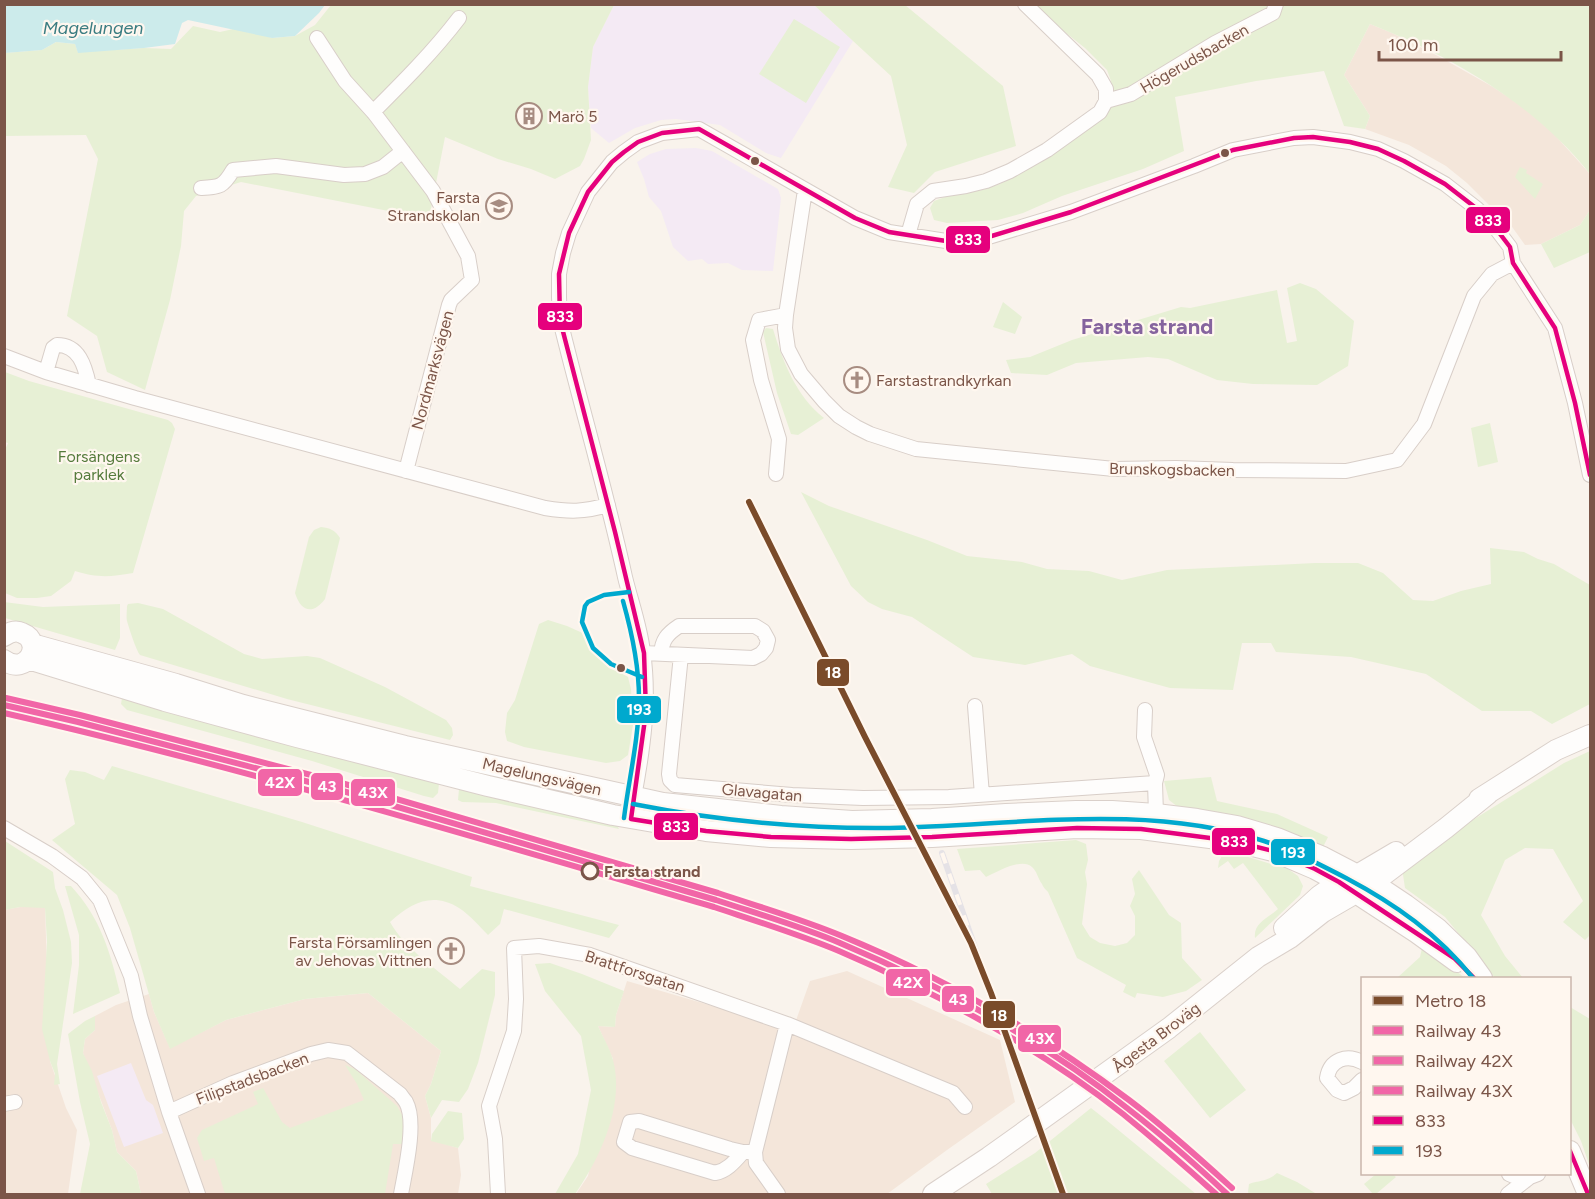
<svg xmlns="http://www.w3.org/2000/svg" width="1595" height="1199" viewBox="0 0 1595 1199" font-family="Figtree,sans-serif">
<style>
.residential{fill:#f4e6da}
.education{fill:#f4eaf4}
.green{fill:#e7f0d5}
.water{fill:#ccebeb}
.lines{fill:none;stroke-linecap:round;stroke-linejoin:round}
.minor-casing{stroke:#d8cec8;stroke-width:16}
.secondary-casing{stroke:#dad0ca;stroke-width:22}
.minor{stroke:#fefdfc;stroke-width:14}
.secondary{stroke:#fefdfc;stroke-width:20}
.rail-casing{stroke:#e5e2e6;stroke-width:6}
.rail{stroke:#fff7ef;stroke-width:4;stroke-dasharray:11;stroke-linecap:butt}
.bus-1-casing{stroke:#fff7ef;stroke-width:9}
.bus-2-casing{stroke:#fff7ef;stroke-width:9}
.bus-1{stroke:#e5007d;stroke-width:4.5}
.bus-2{stroke:#00a9ce;stroke-width:4.5}
.rail-1-casing{stroke:#fff7ef;stroke-width:10}
.rail-2-casing{stroke:#fff7ef;stroke-width:10}
.rail-3-casing{stroke:#fff7ef;stroke-width:10}
.rail-1{stroke:#f166a7;stroke-width:6}
.rail-2{stroke:#f166a7;stroke-width:6}
.rail-3{stroke:#f166a7;stroke-width:6}
.metro-1-casing{stroke:#fff7ef;stroke-width:10}
.metro-1{stroke:#7a4b2a;stroke-width:6}
.bus-dot{fill:#7b5548;stroke:#fff7ef;stroke-width:2}
.stop-dot{fill:#fff7ef;stroke:#7b5548;stroke-width:3}
.labels{text-anchor:middle;stroke-width:4.5;stroke-linejoin:round;paint-order:stroke}
.street-label{font-size:16px;fill:#7b5548;stroke:#fff7ef}
.poi-label{font-size:16px;fill:#7b5548;stroke:#fff7ef;text-anchor:start}
.park-label{font-size:16px;fill:#557b3c;stroke:#fff7ef}
.stop-label{font-size:16px;font-weight:bold;fill:#7b5548;stroke:#fff7ef;text-anchor:start}
.water-label{font-size:18px;font-style:italic;fill:#3a7c81;stroke:#fff7ef}
.district-label{font-size:22px;font-weight:bold;fill:#85649e;stroke:#fff7ef}
.line-badge{stroke:#fff7ef;stroke-width:2}
.badge-label{font-size:16px;text-anchor:middle;font-weight:bold;fill:#fff}
</style>
<rect width="100%" height="100%" fill="#f9f3ec"/>
<path class="residential" d="M1370,24L1392,33L1438,56L1493,87L1523,107L1553,133L1590,174V210L1580,225L1541,244L1525,245L1510,224L1493,209L1467,183L1446,166L1409,145L1365,129L1370,116L1344,75Z
M20,907H45L50,1061L66,1108L77,1130L68,1194H5L4,910Z
M847,971L1000,1040L1015,1102L947,1150L887,1194H576L588,1176L613,1059L598,1026L615,1027L616,1015L627,981L733,1012L794,1026L810,981Z
M368,993L441,1051L431,1084L425,1096L431,1118V1140L458,1148L461,1175L458,1194H141L136,1171L117,1152L112,1130L83,1053L85,1039L95,1030V1016L116,1005L149,994L154,1012L170,1048L226,1020L305,999Z"/>
<path class="education" d="M614,5H814L853,41L781,158L766,153L720,125L676,119L661,120L635,128L609,143L591,128L588,87L593,47Z
M696,148L712,151L778,189L781,198L773,271L742,270L728,263L708,264L702,259L688,261L673,247L661,211L649,197L644,179L637,162L650,154L666,149Z
M131,1063L146,1100L153,1105L163,1133L124,1147L97,1076Z"/>
<path class="green" d="M331,5H614L593,47L588,87L591,140L584,159L580,166L555,179L531,169L498,159L445,137L429,219L241,182L196,196L184,211L181,246L170,300L145,390L107,372L97,336L67,316L98,159L86,135L5,136L4,53L42,50L56,42L75,44L78,52L144,48L171,49L193,26L220,32L242,27L272,38L295,36L315,25Z
M814,5H905L1003,86L1016,146L935,172L914,193L888,187L907,145L891,76Z
M1034,5H1590V174C1534,104 1453,57 1370,24L1344,75L1370,116L1365,129L1344,126L1324,71L1256,81L1175,97L1184,151L1143,169L1062,196L1023,213L998,220L947,223L934,220L930,208L934,201L945,197L982,190L1000,184L1025,170L1060,147L1112,90L1111,81L1107,70L1085,48L1052,22Z
M794,19L840,47L806,103L759,74Z
M1520,167L1527,170L1526,173L1543,184L1535,199L1515,177Z
M1590,210V252L1554,268L1541,244L1580,225Z
M1300,283L1316,289L1354,321L1348,366L1317,385L1253,384L1217,380L1168,359L1148,357L1076,363L1047,375L1011,373L1006,360L1030,357L1072,340L1181,307L1190,308L1277,290L1287,343L1297,341L1287,288Z
M1003,302L1022,317L1015,334L993,327Z
M766,328L773,329C783,362 796,396 824,418L798,435L791,434L777,393L763,332Z
M5,372L29,381L168,420L172,423L175,429L133,573C110,577 97,578 75,571L71,581L51,596L37,598H17L5,593L4,452L8,443L4,442Z
M1490,423L1498,462L1478,467L1471,428Z
M801,492L829,506L927,540L967,556L1022,562L1047,569L1089,571L1122,580L1167,570L1315,563H1358L1383,573L1413,600L1433,601L1461,591L1491,584L1490,548L1524,552L1538,559L1554,564L1590,585V704L1552,724L1531,711H1482L1426,674L1351,657L1276,652L1271,643H1242L1233,690L1170,688L1090,666L1072,654L1025,665L973,657L912,617L882,609L868,602L851,586Z
M321,527C330,528 335,530 340,538L325,599C313,615 301,612 295,593L309,537L314,530Z
M4,602L43,607L120,604V638L115,650L5,618Z
M138,603L163,609L244,654L262,659L307,656L320,658L385,687L446,720L452,728L453,735L450,740L287,699L140,655C136,650 129,628 127,621C126,617 127,611 127,606L128,604Z
M548,620L567,626L587,635C597,659 606,665 628,677L631,689L633,725L628,755L620,761L606,763L524,747L507,741L505,732L507,713L515,700L539,624Z
M122,698L439,783L438,793L433,798L424,796L312,761L127,710L121,704Z
M1590,751V935L1585,940L1563,922L1583,901L1553,849L1525,848L1505,860L1481,915L1505,956L1523,978H1495L1445,917L1405,888L1402,868L1436,843L1564,763Z
M112,766L302,822L472,877L470,886L619,925L609,938L504,909L500,924L488,935C479,926 470,915 459,908C433,892 412,902 390,922C404,948 438,970 460,989L482,969L495,972V995L478,1063L468,1089L459,1102L442,1100L431,1118L425,1096L431,1084L441,1051L368,993L305,999L226,1020L170,1049L154,1012L130,928L117,895L52,840L75,824L65,779L70,770L85,772L104,780Z
M1211,777L1217,801L1277,814L1328,837L1322,849L1183,811L1169,800L1164,781Z
M459,789L616,823L619,829L496,803L462,802L458,800Z
M1076,840L1086,844L1088,860L1085,872L1087,884L1082,924L1090,937L1100,943L1115,946L1127,943L1135,935V916L1130,906L1135,894L1132,879L1139,870L1169,915L1181,923L1182,958L1202,980L1186,991L1163,997L1137,993L1135,998L1123,992L1126,985L1077,958L1048,892C1046,890 1043,887 1042,884C1038,879 1037,871 1032,867C1022,857 997,872 986,877L980,870L965,871L957,849Z
M5,841L53,872L55,888L63,910L71,942L72,963L57,1064L60,1084L54,1085L55,1074L50,1061L42,1029L47,942L45,908L20,907L5,910Z
M1235,853L1288,869L1298,876L1303,886L1300,895L1255,938C1253,923 1268,918 1278,909L1243,863L1234,869L1228,861L1218,868L1219,861L1222,856Z
M65,886H71C101,919 110,951 120,993L73,1014L79,965V935Z
M1422,948L1437,956L1465,978H1397L1420,957Z
M550,963L582,974L624,991L616,1015L615,1027L598,1026C603,1037 610,1049 613,1060C625,1105 600,1158 575,1194H555L578,1154L591,1090L581,1036L545,991L535,964Z
M1570,1007L1590,1019V1167L1581,1141L1570,1119Z
M95,1016V1030L85,1039L83,1053L92,1071L101,1102L112,1130L117,1152L136,1171L141,1194H80L90,1144L80,1102L68,1034L85,1021Z
M1200,1032L1246,1090L1210,1118L1164,1061Z
M345,1065L355,1069L397,1106L405,1120V1144H393L385,1194H225L214,1158L204,1161L197,1138L202,1130L258,1104L253,1092L263,1088L282,1122L290,1128L364,1100L357,1084Z
M1091,1108L1105,1119L1196,1194H992L986,1184L1035,1153Z
M448,1111L462,1113L464,1139L458,1148L431,1141L432,1134Z
M1277,1173L1297,1182L1315,1193L1322,1194H1249L1248,1192L1249,1184C1261,1180 1267,1182 1277,1173Z
M1376,1174H1392L1396,1177L1376,1194H1373L1364,1184Z"/>
<path class="water" d="M4,5L5,4L325,5L319,13L295,36L272,38L188,20L182,23L175,44L144,48L78,53L75,44L56,42L42,50L5,53Z"/>
<g class="lines">
<defs>
<path id="minor" d="M317,38L345,81L374,113L433,191L468,256L472,280L451,300L449,305L406,471
M1106,101L1131,94L1215,43L1273,13L1276,4
M373,112C403,82 433,52 459,18
M201,188C220,187 223,187 233,170L276,166L344,175L365,174L383,167L403,151
M805,190L786,315L785,328L788,349L801,374L824,401L839,416L856,427L870,434L916,449L1114,469L1176,468L1233,470L1346,471L1397,460L1424,424L1474,296L1492,274L1513,263
M908,235L917,204L933,191L966,186L986,181L1010,171L1047,150L1100,112L1106,101V89L1098,75L1025,4
M4,356L46,372
M89,385C85,366 79,345 57,345L53,348L46,372L135,398L545,508C570,512 583,512 608,505
M776,474L779,439L761,380L753,340L759,320L786,315
M644,653L753,658L761,654L766,648L768,640L763,631L755,626H679C667,634 662,640 661,654
M681,655L669,774L670,780L675,785L792,795L863,798L949,797L1155,783
M975,706L982,795
M1145,710L1144,737L1157,775L1155,783L1156,814
M634,797C643,749 650,700 643,652C640,626 631,602 625,577C606,490 581,406 560,320L559,297V274L563,253L569,233L588,192L612,162L624,152L638,142L662,133L699,129L855,218L889,232L946,241L985,238L1071,212L1194,166L1233,150L1294,138L1313,137L1350,142L1378,149L1404,161L1445,184L1476,208L1494,226L1510,247L1513,263L1555,328L1575,403L1590,475
M4,828L52,856L82,878L100,900L131,976L140,1016L169,1112L198,1194
M1362,1062C1347,1054 1330,1059 1327,1078L1337,1090L1344,1093L1354,1088L1362,1080
M4,1104L15,1102
M169,1112L233,1083L311,1054L328,1050L347,1053L400,1094C402,1097 404,1099 406,1102C417,1122 405,1172 401,1194
M743,1152C735,1161 727,1171 715,1173L632,1148L624,1142L630,1122L639,1121L730,1149L743,1152H755
M1509,1174L1525,1181
M498,1194L495,1139L489,1106L514,1031L516,999L514,948L539,946L590,955L787,1024L953,1093L965,1107
M778,1194L756,1163L755,1152L787,1024
M1508,1194L1530,1177L1538,1174"/>
<path id="secondary" d="M4,636C10,632 16,630 22,633C45,642 27,677 4,660
M32,644L176,684L243,705L310,722L405,746L663,803L781,816L852,821L932,819L1006,814L1076,811H1112L1156,814L1197,819L1237,826L1277,838L1323,857L1373,883L1406,905L1437,928L1467,957L1482,978
M28,659L165,701L297,737L488,786L613,815L706,831L771,837L851,839L932,837L1077,828L1141,829L1233,841L1273,851L1315,869L1339,882L1417,933L1457,962
M1479,799L1556,750L1590,735
M1284,928L1319,896L1339,882L1357,875L1396,852
M1570,1151L1588,1194
M933,1194L989,1157L1169,1028L1258,957L1290,938L1323,912L1373,883L1446,828L1488,794"/>
</defs>
<use href="#minor" class="minor-casing"/>
<use href="#secondary" class="secondary-casing"/>
<use href="#minor" class="minor"/>
<use href="#secondary" class="secondary"/>
<defs>
<path id="rail" d="M942,853L991,993"/>
</defs>
<use href="#rail" class="rail-casing"/>
<use href="#rail" class="rail"/>
<defs>
<path id="bus-1" d="M1474,978L1454,958L1339,882L1315,869L1273,851L1233,841L1141,829L1077,828L932,837L851,839L771,837L706,831L631,819L646,712L644,653L615,532L560,320L559,274L569,233L588,192L612,162L624,152L638,142L662,133L699,129L855,218L889,232L946,241L985,238L1071,212L1233,150L1294,138L1313,137L1350,142L1378,149L1404,161L1445,184L1476,208L1494,226L1510,247L1513,263L1555,328L1575,403L1590,475
M1570,1151L1588,1194"/>
<path id="bus-2" d="M629,592L604,595L588,602L585,606L582,622L593,648L611,664L642,677
M623,601C632,633 639,665 639,698C639,738 629,778 624,818
M633,804C714,820 806,829 890,828C1014,826 1142,802 1264,841C1292,850 1319,864 1346,878C1395,904 1438,934 1473,978"/>
</defs>
<use href="#bus-1" class="bus-1-casing"/>
<use href="#bus-2" class="bus-2-casing"/>
<use href="#bus-1" class="bus-1"/>
<use href="#bus-2" class="bus-2"/>
<defs>
<path id="rail-1" d="M4,705L78,722L336,789L716,900C758,914 800,926 840,943C942,986 1041,1040 1127,1108C1162,1135 1195,1164 1227,1194"/>
<path id="rail-2" d="M4,713C244,768 478,838 714,907C756,921 798,934 839,951C939,994 1037,1046 1123,1114C1155,1140 1186,1167 1216,1194"/>
<path id="rail-3" d="M6,698L80,715L338,782L718,893C760,907 801,919 842,936C945,978 1041,1034 1129,1100C1165,1127 1199,1158 1232,1188"/>
</defs>
<use href="#rail-1" class="rail-1-casing"/>
<use href="#rail-2" class="rail-2-casing"/>
<use href="#rail-3" class="rail-3-casing"/>
<use href="#rail-1" class="rail-1"/>
<use href="#rail-2" class="rail-2"/>
<use href="#rail-3" class="rail-3"/>
<defs>
<path id="metro-1" d="M749,502L865,737L971,943L991,993L1063,1194"/>
</defs>
<use href="#metro-1" class="metro-1-casing"/>
<use href="#metro-1" class="metro-1"/>
</g>
<defs>
<symbol id="building-ring" viewBox="-11 -11 22 22"><circle r="9.5" fill="#fff7ef" stroke="#a78c81" stroke-width="1.5"/><path d="M-4-6H4V6H1V3H-1V6H-4ZM-2.5-4.3h1.7v1.8h-1.7ZM.8-4.3h1.7v1.8H.8ZM-2.5-1h1.7V.8h-1.7ZM.8-1h1.7V.8H.8Z" fill="#a78c81"/></symbol>
<symbol id="school-ring" viewBox="-11 -11 22 22"><circle r="9.5" fill="#fff7ef" stroke="#a78c81" stroke-width="1.5"/><path d="M0-5L7-2L0 1L-7-2ZM-4 1L0 2.5L4 1V4Q0 6-4 4Z" fill="#a78c81"/></symbol>
<symbol id="church-ring" viewBox="-11 -11 22 22"><circle r="9.5" fill="#fff7ef" stroke="#a78c81" stroke-width="1.5"/><path d="M-1.2-6h2.4v3.5h3.3v2.4h-3.3V6h-2.4V-.1h-3.3v-2.4h3.3Z" fill="#a78c81"/></symbol>
</defs>
<g fill-rule="evenodd">
<use href="#building-ring" x="514" y="101" width="30" height="30"/>
<use href="#school-ring" x="484" y="191" width="30" height="30"/>
<use href="#church-ring" x="842" y="365" width="30" height="30"/>
<use href="#church-ring" x="436" y="936" width="30" height="30"/>
</g>
<g class="bus-dot">
<circle cx="1225" cy="153" r="5"/>
<circle cx="755" cy="161" r="5"/>
<circle cx="621" cy="668" r="5"/>
</g>
<circle class="stop-dot" cx="590" cy="871" r="8"/>
<g class="labels">
<g class="street-label">
<text transform="translate(1194 58) rotate(-30)" y="6">Högerudsbacken</text>
<text transform="translate(432 370) rotate(-75)" y="6">Nordmarksvägen</text>
<text transform="translate(1172 469) rotate(1)" y="6">Brunskogsbacken</text>
<text transform="translate(542 776) rotate(13)" y="6">Magelungsvägen</text>
<text transform="translate(762 792) rotate(5)" y="6">Glavagatan</text>
<text transform="translate(635 971) rotate(18)" y="6">Brattforsgatan</text>
<text transform="translate(1156 1037) rotate(-37)" y="6">Ågesta Broväg</text>
<text transform="translate(252 1078) rotate(-21)" y="6">Filipstadsbacken</text>
</g>
<g class="poi-label">
<text x="548" y="122">Marö 5</text>
<text x="480" y="203" text-anchor="end">Farsta<tspan x="480" dy="18">Strandskolan</tspan></text>
<text x="876" y="386">Farstastrandkyrkan</text>
<text x="432" y="948" text-anchor="end">Farsta Församlingen<tspan x="432" dy="18">av Jehovas Vittnen</tspan></text>
</g>
<g class="park-label">
<text x="99" y="462">Forsängens<tspan x="99" dy="18">parklek</tspan></text>
</g>
<g class="stop-label">
<text x="604" y="877">Farsta strand</text>
</g>
<g class="water-label">
<text x="93" y="34">Magelungen</text>
</g>
<g class="district-label">
<text x="1147" y="334">Farsta strand</text>
</g>
</g>
<g class="line-badge">
<rect x="1465" y="206" width="46" height="28" rx="6" fill="#e5007d"/>
<rect x="945" y="225" width="46" height="29" rx="6" fill="#e5007d"/>
<rect x="537" y="302" width="46" height="29" rx="6" fill="#e5007d"/>
<rect x="816" y="658" width="34" height="29" rx="6" fill="#7a4b2a"/>
<rect x="616" y="695" width="46" height="29" rx="6" fill="#00a9ce"/>
<rect x="257" y="768" width="46" height="29" rx="6" fill="#f166a7"/>
<rect x="310" y="772" width="34" height="29" rx="6" fill="#f166a7"/>
<rect x="350" y="778" width="46" height="29" rx="6" fill="#f166a7"/>
<rect x="653" y="812" width="46" height="29" rx="6" fill="#e5007d"/>
<rect x="1211" y="827" width="45" height="29" rx="6" fill="#e5007d"/>
<rect x="1270" y="838" width="46" height="28" rx="6" fill="#00a9ce"/>
<rect x="885" y="968" width="46" height="29" rx="6" fill="#f166a7"/>
<rect x="941" y="985" width="34" height="28" rx="6" fill="#f166a7"/>
<rect x="982" y="1000" width="34" height="29" rx="6" fill="#7a4b2a"/>
<rect x="1017" y="1024" width="45" height="29" rx="6" fill="#f166a7"/>
</g>
<g class="badge-label">
<text x="1488" y="226">833</text>
<text x="968" y="245">833</text>
<text x="560" y="322">833</text>
<text x="833" y="678">18</text>
<text x="639" y="715">193</text>
<text x="280" y="788">42X</text>
<text x="327" y="792">43</text>
<text x="373" y="798">43X</text>
<text x="676" y="832">833</text>
<text x="1234" y="847">833</text>
<text x="1293" y="858">193</text>
<text x="908" y="988">42X</text>
<text x="958" y="1005">43</text>
<text x="999" y="1021">18</text>
<text x="1040" y="1044">43X</text>
</g>
<rect width="1595" height="1199" fill="none" stroke="#7b5548" stroke-width="12"/>
<rect x="1361" y="977" width="210" height="198" fill="#fff7ef" stroke="#cab6ac" stroke-width="1.5"/>
<rect x="1373" y="996" width="30" height="9" fill="#7a4b2a" stroke="#cab6ac" stroke-width="1.5"/>
<text x="1415" y="1007" font-size="18" fill="#7b5548">Metro 18</text>
<rect x="1373" y="1026" width="30" height="9" fill="#f166a7" stroke="#cab6ac" stroke-width="1.5"/>
<text x="1415" y="1037" font-size="18" fill="#7b5548">Railway 43</text>
<rect x="1373" y="1056" width="30" height="9" fill="#f166a7" stroke="#cab6ac" stroke-width="1.5"/>
<text x="1415" y="1067" font-size="18" fill="#7b5548">Railway 42X</text>
<rect x="1373" y="1086" width="30" height="9" fill="#f166a7" stroke="#cab6ac" stroke-width="1.5"/>
<text x="1415" y="1097" font-size="18" fill="#7b5548">Railway 43X</text>
<rect x="1373" y="1116" width="30" height="9" fill="#e5007d" stroke="#cab6ac" stroke-width="1.5"/>
<text x="1415" y="1127" font-size="18" fill="#7b5548">833</text>
<rect x="1373" y="1146" width="30" height="9" fill="#00a9ce" stroke="#cab6ac" stroke-width="1.5"/>
<text x="1415" y="1157" font-size="18" fill="#7b5548">193</text>
<path d="M1379 51v9h182v-9" fill="none" stroke="#7b5548" stroke-width="3"/>
<text x="1388" y="51" font-size="18" fill="#7b5548" stroke="#fff7ef" stroke-width="4.5" paint-order="stroke">100 m</text>
</svg>
